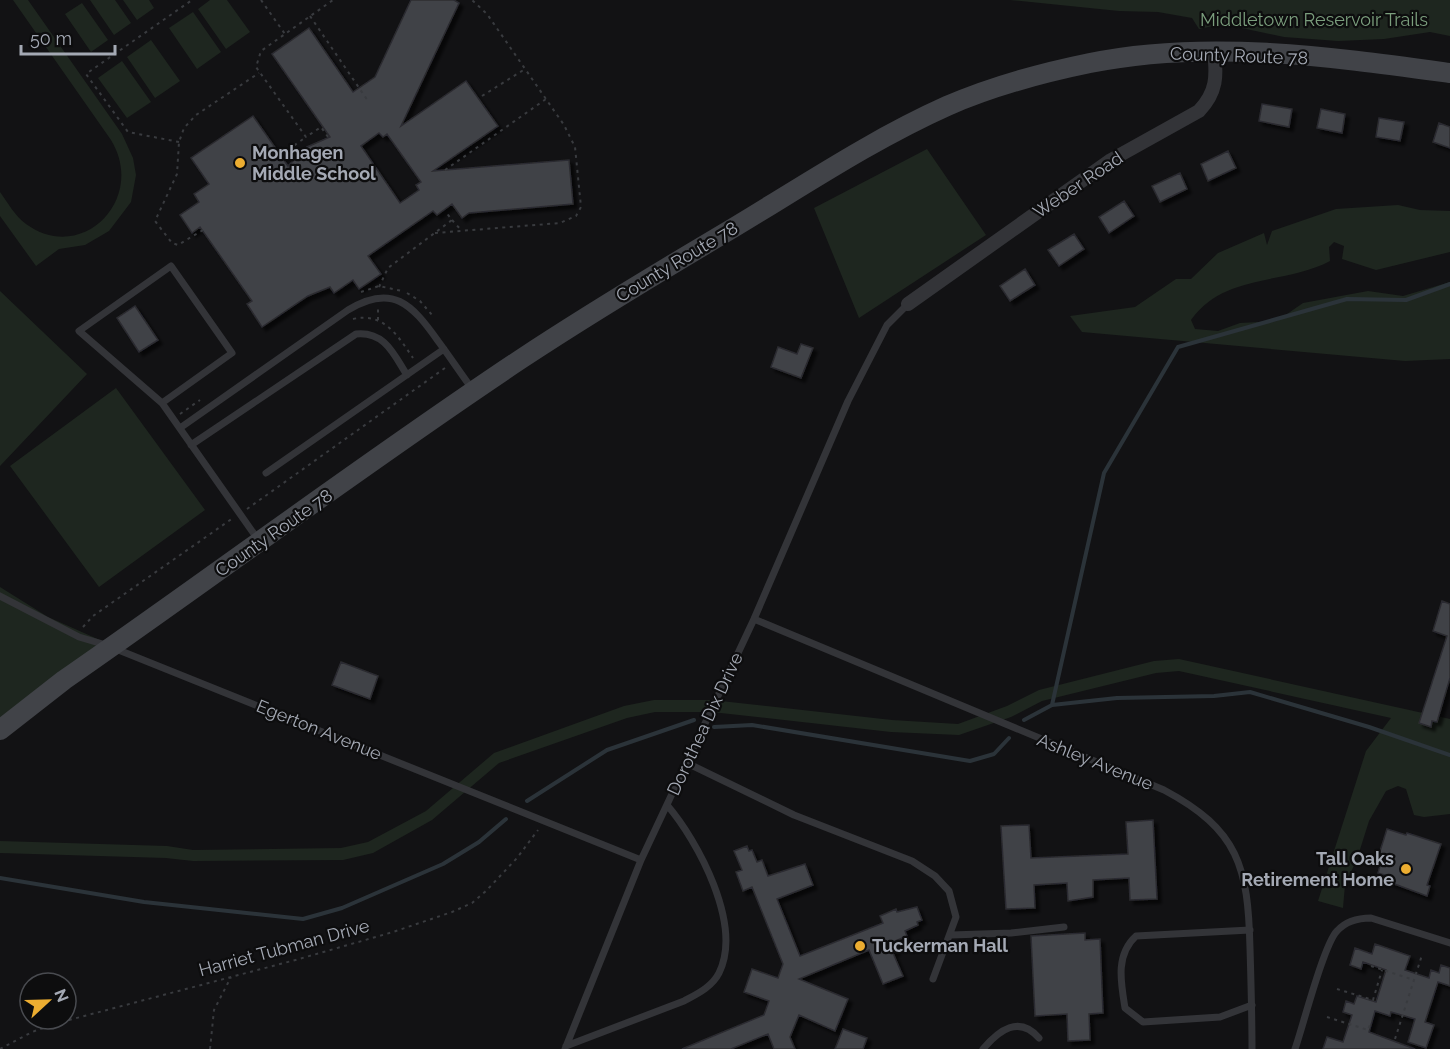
<svg xmlns="http://www.w3.org/2000/svg" width="1450" height="1049" viewBox="0 0 1450 1049" font-family="Raleway,sans-serif">
<style>
.green{fill:#1e261f}
.lines{fill:none;stroke-linecap:round;stroke-linejoin:round}
.stream{stroke:#2b3339;stroke-width:4}
.building{fill:#414247;stroke:#2c2c30;stroke-width:1.5;fill-rule:evenodd;filter:url(#shadow)}
.path{stroke:#393b3f;stroke-width:2;stroke-dasharray:3 4.5;stroke-linecap:butt}
.lane{stroke:#333438;stroke-width:7}
.street{stroke:#333438;stroke-width:14}
.secondary{stroke:#414348;stroke-width:20}
.poi-dot{fill:#ecad31;stroke:#0d0d0e;stroke-width:2}
.labels{text-anchor:middle;stroke-width:4.5;stroke-linejoin:round;paint-order:stroke}
.park-label{font-size:18px;fill:#7b9e7d;stroke:#0d0d0e}
.street-label{font-size:18px;fill:#a4a9b4;stroke:#0d0d0e}
.poi-label{font-size:18px;font-weight:bold;fill:#a4a9b4;stroke:#0d0d0e;text-anchor:start}
</style>
<defs>
<filter id="shadow"><feDropShadow dx="4" dy="4" stdDeviation="1.5" flood-color="#0009"/></filter>
</defs>
<rect width="100%" height="100%" fill="#121214"/>
<path class="green" d="M13,0H28L122,134L133,158L136,175L131,202L109,231L85,245L59,249L36,266L0,216V192C8,203 15,216 26,224C82,265 147,199 111,140Z
M90,0H115L131,23L114,35Z
M123,0H149L154,8L137,20Z
M210,0H227L250,32L226,49L198,9Z
M1010,0H1450V36L1430,32L1384,39L1338,41L1284,37L1223,24L1199,29L1192,18L1158,12L1119,11Z
M82,3L108,40L91,52L65,14Z
M193,12L221,52L197,69L169,28Z
M151,40L180,81L155,98L127,57Z
M122,61L151,102L127,118L98,78Z
M927,149L986,235L859,318L814,208Z
M1398,205L1420,210L1450,211V252L1376,270L1342,259L1344,246L1334,242L1329,247L1330,261C1285,285 1224,273 1191,320L1195,329L1218,331L1240,323L1277,321L1303,303L1368,291L1403,296L1450,282V359L1405,361L1082,332L1070,316L1135,307L1176,279H1191L1218,253L1264,233L1267,245L1272,231L1336,209Z
M0,291L87,374L0,466Z
M116,388L205,510L99,587L10,466Z
M0,587L48,617L111,645L0,727Z
M1179,659L1450,719V814L1424,817L1414,815L1406,789L1398,786L1386,791L1369,821L1357,859L1345,885L1343,908L1318,901L1366,751L1391,718L1179,671L1156,673L1042,701L1011,717L959,735L891,732L712,712H655L627,718L499,763L432,820L373,853L343,860L193,861L166,858L0,853V841L167,846L193,850L341,848L368,842L426,811L494,753L624,706L654,700H712L892,720L958,724L1007,706L1039,690L1154,661Z"/>
<g class="lines">
<path class="stream" d="M1052,705L1104,473L1178,347L1347,299L1406,300L1450,284
M1024,720L1052,705L1117,698L1214,696L1250,692L1369,727L1450,755
M714,727L752,725L970,761L994,754L1009,738
M527,801L607,750L694,720
M0,878L144,902L303,919L342,908L443,864L479,842L506,819"/>
</g>
<path class="building" d="M411,0H454L459,3L401,126L466,81L498,126L433,171L569,160L573,204L469,213L462,218L452,204L437,215L433,211L368,256L381,274L359,289L353,280L334,293L330,287L308,296L262,327L247,304L252,301L200,227L192,233L180,215L199,202L194,194L209,184L191,158L253,116L288,166L307,147L330,137L272,54L309,28L353,92L375,77ZM379,133L383,137L387,134L421,182L416,185L419,190L400,203L361,146Z
M1262,104L1292,109L1289,127L1259,121Z
M1321,109L1345,114L1342,133L1317,128Z
M1379,118L1404,122L1400,141L1376,137Z
M1439,123L1450,127V148L1433,142Z
M1228,151L1236,168L1208,181L1201,164Z
M1180,173L1187,189L1160,202L1152,186Z
M1124,201L1134,216L1109,233L1099,217Z
M1074,234L1084,249L1059,266L1048,250Z
M1025,269L1035,285L1010,301L1000,286Z
M135,306L158,340L139,352L117,318Z
M801,344L813,348L801,378L771,367L778,347L797,354Z
M1442,601L1450,604V678L1437,722L1432,721L1431,727L1419,723L1447,636L1433,631Z
M341,662L378,676L370,699L332,685Z
M1153,820L1157,899L1130,900L1129,878L1093,880V897L1068,901L1067,883L1034,885L1035,908L1006,909L1001,826L1029,825L1031,858L1128,854L1126,822Z
M1387,829L1406,835L1407,833L1441,844L1427,885L1430,886L1427,896L1389,882L1391,877L1378,873L1380,866L1376,864Z
M747,846L749,851L752,850L757,862L762,860L768,876L805,864L813,885L777,899L800,956L883,923L880,916L896,909L897,912L917,907L922,920L917,922L918,925L905,931L907,936L893,942L896,951L893,953L903,976L883,984L869,950L799,979L848,999L835,1031L799,1015L790,1037L795,1049H774L768,1034L731,1049H682L764,1015L769,1001L744,992L752,969L778,978L783,964L752,887L743,891L736,872L742,870L734,851Z
M1085,933V940L1100,939L1103,1013L1089,1014L1090,1040L1068,1041L1067,1014L1035,1016L1031,936Z
M1375,944L1410,956L1405,970L1429,978L1431,970L1439,973L1441,965L1450,968V986L1438,982L1425,1022L1434,1025L1426,1048L1408,1042L1415,1019L1391,1012L1390,1016L1375,1011L1369,1032L1415,1049H1323L1327,1037L1343,1042L1352,1015L1343,1012L1346,1001L1354,1004L1357,996L1376,1002L1386,970L1363,962L1361,969L1350,965L1355,948L1372,954Z
M843,1029L867,1038L863,1049H835Z"/>
<g class="lines">
<path class="path" d="M261,0L285,34
M310,16L368,101
M482,96L525,69
M328,137L321,127L306,137L256,67L261,51L333,0
M179,142L128,132L86,74L192,0
M282,154L306,137
M445,170L546,99
M452,220L462,231
M203,230L178,245L172,243L155,221L177,174L179,142L184,128L196,115L259,73
M435,233L560,223L576,216L581,207L575,147L564,125L487,14L472,0
M379,287L388,268L452,220L445,211
M361,292L379,286L402,291
M407,293L420,301L432,315
M353,319C384,312 398,336 413,358
M378,320V307
M180,414L200,400
M247,509L445,368
M83,627L93,616L233,518
M1371,966L1414,980
M1337,989L1373,1000L1382,970
M1327,1017L1368,1030L1371,1022
M1395,1039L1422,955
M0,1049L32,1032L54,1024L299,959L393,932L452,912L472,903L486,891L517,858L538,830
M210,1049L214,1010L231,977"/>
<path class="lane" d="M162,403L232,353L171,266L79,331L162,403L259,541
M180,428L348,310C392,283 412,304 438,341C450,357 461,374 473,390
M191,445L356,334C385,331 394,355 407,375
M266,473L444,349
M0,596L79,637L106,645
M754,619L1164,790C1239,830 1248,867 1250,948C1251,981 1252,1015 1252,1049
M116,649L641,860
M687,763L794,815L912,861L935,876L949,891L956,917L933,979
M1250,930L1136,936C1115,955 1121,983 1125,1008L1143,1022L1220,1017L1252,1005
M951,935L1011,933L1064,927
M566,1046L684,1001C697,994 712,987 719,973C743,925 698,841 667,805
M565,1049L641,860L754,619L848,401L887,325L908,304
M983,1049C999,1030 1019,1015 1039,1038
M1295,1049C1303,1026 1324,944 1337,931C1346,921 1358,918 1371,918L1450,943"/>
<path class="street" d="M908,304L1111,160L1199,111C1217,92 1217,76 1214,51"/>
<path class="secondary" d="M0,730L64,680C217,574 366,462 521,359C589,314 659,272 728,231C800,188 871,140 947,106C993,86 1041,73 1090,63C1207,39 1333,57 1450,73"/>
</g>
<g class="poi-dot">
<circle cx="240" cy="163" r="6"/>
<circle cx="1406" cy="869" r="6"/>
<circle cx="860" cy="946" r="6"/>
</g>
<g class="labels">
<g class="park-label">
<text x="1314" y="26">Middletown Reservoir Trails</text>
</g>
<g class="street-label">
<text transform="translate(1239 56) rotate(2)" y="6">County Route 78</text>
<text transform="translate(1078 185) rotate(-34)" y="6">Weber Road</text>
<text transform="translate(677 262) rotate(-31)" y="6">County Route 78</text>
<text transform="translate(274 533) rotate(-35)" y="6">County Route 78</text>
<text transform="translate(705 724) rotate(-65)" y="6">Dorothea Dix Drive</text>
<text transform="translate(319 730) rotate(22)" y="6">Egerton Avenue</text>
<text transform="translate(1095 762) rotate(22)" y="6">Ashley Avenue</text>
<text transform="translate(284 948) rotate(-15)" y="6">Harriet Tubman Drive</text>
</g>
<g class="poi-label">
<text x="252" y="159">Monhagen<tspan x="252" dy="21">Middle School</tspan></text>
<text x="1394" y="865" text-anchor="end">Tall Oaks<tspan x="1394" dy="21">Retirement Home</tspan></text>
<text x="872" y="952">Tuckerman Hall</text>
</g>
</g>
<g transform="translate(48 1001) rotate(68)"><circle r="28" fill="#0d0d0e" stroke="#494b50" stroke-width="1.5"/>
<path d="M0-4.5L10 22L0 15L-10 22Z" fill="#ecad31"/>
<text y="-9" font-size="16" font-weight="bold" text-anchor="middle" fill="#a4a9b4">N</text>
</g>
<path d="M21 45v9h94v-9" fill="none" stroke="#a4a9b4" stroke-width="3"/>
<text x="30" y="45" font-size="18" fill="#a4a9b4" stroke="#0d0d0e" stroke-width="4.5" paint-order="stroke">50 m</text>
</svg>
